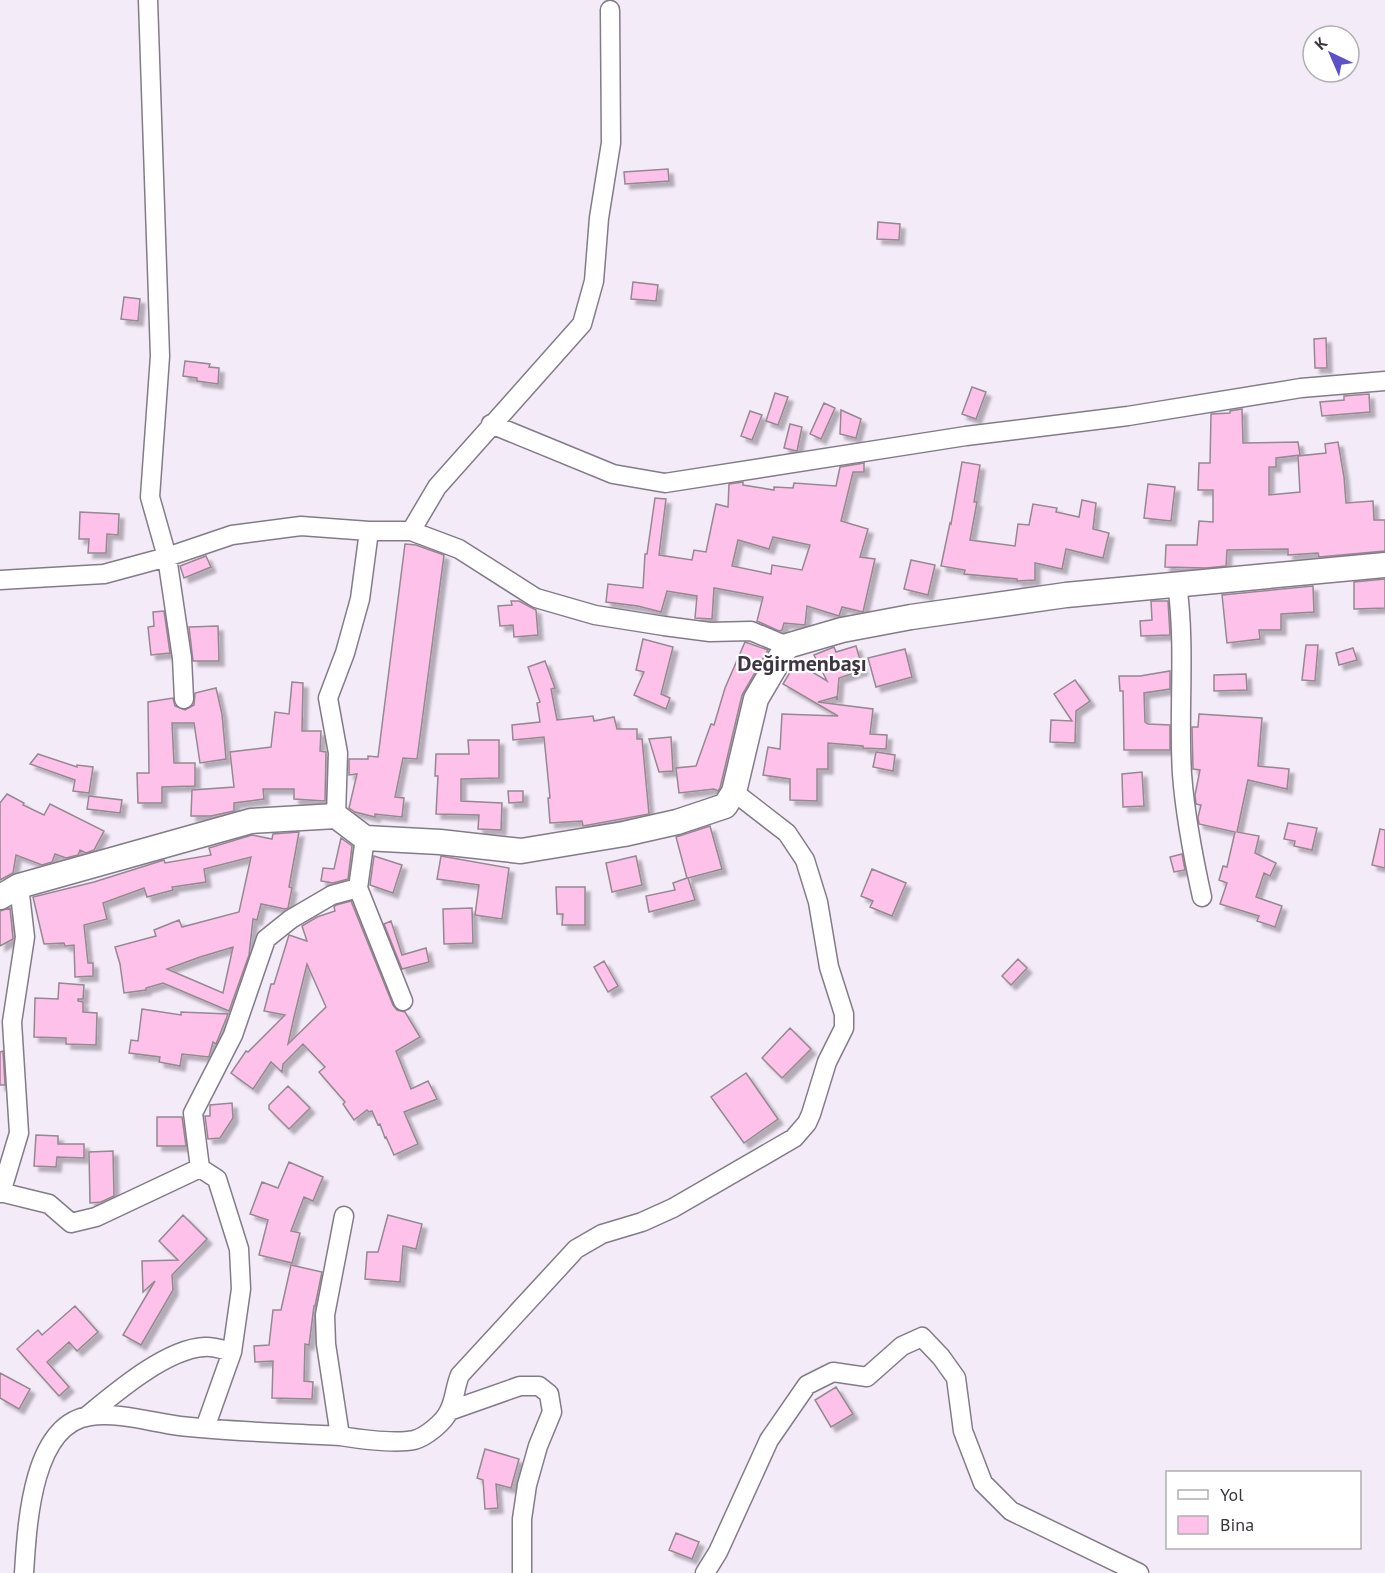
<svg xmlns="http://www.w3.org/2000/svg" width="1385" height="1573" viewBox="0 0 1385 1573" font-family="'PT Sans',sans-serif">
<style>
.building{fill:#fec2ea;stroke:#958890;stroke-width:1.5;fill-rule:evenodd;filter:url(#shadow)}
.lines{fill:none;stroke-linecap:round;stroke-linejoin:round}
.street-casing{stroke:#837b88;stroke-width:21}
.secondary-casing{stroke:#837b88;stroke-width:27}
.street{stroke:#fff;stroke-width:18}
.secondary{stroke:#fff;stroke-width:24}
.labels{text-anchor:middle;stroke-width:4.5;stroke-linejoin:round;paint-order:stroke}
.quarter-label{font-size:22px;font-weight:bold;fill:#3d3641;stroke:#fff}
</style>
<defs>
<filter id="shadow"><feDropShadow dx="5" dy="5" stdDeviation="1.5" flood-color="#0004"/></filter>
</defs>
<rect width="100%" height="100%" fill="#f4ebf9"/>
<path class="building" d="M668,169L669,181L625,184L624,172Z
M878,222L900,224L899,240L877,239Z
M633,282L658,285L656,301L631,299Z
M124,297L140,299L138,321L121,319Z
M1326,338L1327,368H1315L1314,339Z
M185,361L210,364L209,367L219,368L218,384L197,381V378L183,376Z
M972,387L986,392L976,419L962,414Z
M775,393L788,397L778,425L766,421Z
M1369,394L1370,412L1322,416L1320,402L1344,400V396Z
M824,403L835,408L821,439L810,434Z
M1242,409L1243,443L1298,442L1300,455L1276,458V467H1269V495L1300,492L1298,456L1326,453L1325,444L1338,442L1344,477L1346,503L1373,501L1374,520H1385V551L1319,557L1318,553L1288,555V549L1227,550L1226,566L1206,568L1165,567L1166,545H1197L1199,521L1213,522V490H1198L1199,463H1210L1211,414L1230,413V411Z
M841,410L861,419L856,438L840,434Z
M750,411L762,415L752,440L741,436Z
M790,424L802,427L797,451L784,448Z
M962,462L980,465L974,502H977L970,540L1015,546L1018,524L1029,525L1033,504L1057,508L1056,512L1079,517L1082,500L1096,503L1093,529L1109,533L1103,558L1066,549L1062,569L1035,563V580L1017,581V579L964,574L965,570L941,566L950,523L951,524Z
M864,463V472H853L841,521L868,529L860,557L875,559L863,612L842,607L839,616L807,606L805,625L784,623L782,630L779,631L757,621L763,597L714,588L712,619L695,618L697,596L667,591L661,612L638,606L606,602L608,584L643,588L645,554H647L655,498L666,499L659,555L692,560L694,550L706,552L716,504L728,507L729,484L743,482V485L774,490V487L793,488L794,483L836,486L840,467ZM773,537L810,545L802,570L772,565L771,574L732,566L738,540L769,549Z
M1148,484L1175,487L1171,521L1144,518Z
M80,512L119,514L118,535L107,534L106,553H88L89,539H79Z
M405,544L416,545L444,555L417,759L403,758L395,797L404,798L402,817L375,814V817L355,812L349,808L357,774L349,775V759H368V756L378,757Z
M206,556L211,567L184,578L180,566Z
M911,560L935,565L928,595L904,589Z
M1385,579V608L1354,609V582Z
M1313,586L1314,612L1281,614V630H1259L1260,639L1227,643L1222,595Z
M511,601H519L536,610L538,635L514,637L513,625L500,626L498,606L512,605Z
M1151,601H1168L1170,635L1141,636L1140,621L1152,620Z
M164,611L170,653L151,655L148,627L154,626L153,612Z
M218,626L219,661H193L189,627Z
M643,639L673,647L661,694L670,698L666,709L634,695L644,672L636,670Z
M745,642L768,650L742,695L720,788L718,791L714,789L679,793L676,768L696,766L711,724L714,725L725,688Z
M1306,645H1318L1315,681L1302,680Z
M856,646L863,670L839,678L837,700L836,697L818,702L873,709L870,734L887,735L886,749L863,748V746L828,743V769H817V801L790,800V779L763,775L768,747L780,749L782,714L838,716L783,684L796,662L827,681L814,655L834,647L836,652Z
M1353,648L1357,660L1339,665L1336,653Z
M905,649L912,677L876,687L868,658Z
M545,661L555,688L551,689L557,720L593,716L594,721L614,717L617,729H637V739H642L649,814L583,826L582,821L550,823L548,798H550L544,737L513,740L512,725L540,722L537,703L540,702L528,667Z
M1170,671V689L1144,693L1145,722L1148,724L1170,725V750H1124L1123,691H1120L1119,676H1140Z
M1246,674L1247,690L1214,691V675Z
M1075,680L1090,701L1076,711L1075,743L1050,742L1051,720L1072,721L1054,694Z
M292,682L303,683L302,731H321L320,751L326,752L325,801L294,799V789H263L264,799L234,803V811L211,816H191L192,790L234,787L230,752L271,747L275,712L289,714Z
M216,688L222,714L226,759L200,763L194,723H172L174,763H195V786L162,787V803H138L137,773H149L148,702L173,698L175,706L185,710L194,705L195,693Z
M1199,714L1262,718L1258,766L1289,769L1287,789L1248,780L1237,832L1259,836L1255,853L1276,863L1270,876L1264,873L1256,897L1282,906L1275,927L1257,921L1259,916L1220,904L1227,883L1219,880L1223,866L1227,867L1235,832L1199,824L1198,817L1201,805L1196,804L1195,795L1200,770L1193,769L1192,727H1198Z
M671,737L673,771L659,772L649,739Z
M468,740H499V778L461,779V801L502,803L501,830L478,829L479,815L436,814L438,776H435L436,754H469Z
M876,752L895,755L893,771L873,767Z
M38,754L77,767V765L93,767L89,793L73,791L75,780L30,764Z
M1142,772L1144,806L1123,807L1122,774Z
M508,791H523V802L509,803Z
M7,794L24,803L23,805L44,815L50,804L104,831L94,850L86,853L80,850L78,855L66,858L55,854L52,862L42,865L16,855L13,873L0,880V803Z
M89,796L122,800L120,813L87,809Z
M1288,823L1317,828L1312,850L1294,846L1295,841L1284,839Z
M710,826L722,869L688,878L695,900L649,912L646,896L675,890L673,883L687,878L676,837Z
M1380,829L1385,830V868L1372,865Z
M299,832L289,887L292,888L288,908L285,909L261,904L257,920L253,919L249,955L229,1011L163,983L146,988V990L124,993L120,964L115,947L156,936L154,930L179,920L182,927L239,912L251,857L204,869L206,882L172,887L173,890L147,897L144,888L103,903L107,919L84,925L88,963H93V976L75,977L74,945L65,946L64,943L44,944L33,897L94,882L164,860L165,863L211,855L209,848L252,835L272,839L273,834ZM233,947L223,993L167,969L200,957Z
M341,838L352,846L348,879L333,883L321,881L323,868L334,869Z
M1182,854L1185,870L1174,872L1170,857Z
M374,856L402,865L393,893L370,885Z
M441,856L509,868L502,919L475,915L479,885L437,879Z
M636,856L642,885L612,892L606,863Z
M872,869L906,883L892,916L870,907L873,901L861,896Z
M556,887H585V925H562L563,914H557Z
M351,901L393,1005L397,1010L405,1012L420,1037L396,1051L411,1089L428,1081L437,1099L404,1112L418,1144L394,1155L386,1137L385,1138L380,1124L378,1125L372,1111L369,1112L367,1110L354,1120L343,1104L345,1102L319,1072L325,1067L303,1044L283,1064L282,1072L271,1062L253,1089L231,1073L246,1051L248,1052L285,1015L264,1011L271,984H274L289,935L307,941L302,926L317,917L335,911L334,907L336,905ZM307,964L326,1007L288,1044L294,1017Z
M10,908L13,939L0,946V911Z
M472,908L473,943L444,944L443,909Z
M391,921L402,955L426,948L429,962L402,969L384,924Z
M1018,959L1027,968L1011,985L1002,976Z
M604,961L618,986L608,992L594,967Z
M59,983L84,985L83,999H78V1001L83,1002V1012L97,1013L96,1045L66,1044V1038L34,1037L35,998L58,999Z
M142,1009L181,1015V1012L228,1014L216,1044L213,1042L209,1057L182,1054L180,1066L159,1062L160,1057L129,1053L131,1040L138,1041Z
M790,1028L811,1049L782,1078L762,1058Z
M3,1051L5,1085H0V1052Z
M746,1073L778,1119L744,1143L711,1097Z
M288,1086L310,1108L289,1129L269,1109V1105Z
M232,1103L233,1118L220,1138L208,1139L205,1116H210V1105Z
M157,1117H182L186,1146H157Z
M36,1135L58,1136V1144H84V1158L57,1157L56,1167L34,1166Z
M113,1151L114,1196L101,1202L90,1203L89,1152Z
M289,1162L323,1177L313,1201L304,1197L291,1231L300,1233L292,1263L259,1255L268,1220L250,1214L262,1182L278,1188Z
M183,1215L207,1239L172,1275L173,1290L141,1345L123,1335L155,1281L143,1292L142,1261L178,1260L159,1241Z
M388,1215L422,1224L416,1249L403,1246L400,1282L365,1279L367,1252H378Z
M291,1265L322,1272L315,1306H314L309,1345L305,1344L304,1381L313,1382L312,1399L272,1398L273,1361L255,1362L254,1346L269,1345L273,1310H281Z
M75,1306L98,1332L77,1351L69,1342L47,1362L69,1387L59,1396L17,1349L38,1330L42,1335Z
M0,1373L30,1389L19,1409L0,1398Z
M836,1387L853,1414L831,1427L815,1400Z
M485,1449L519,1459L511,1488L496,1484L498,1508L485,1509L483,1480L477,1478Z
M676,1533L699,1542L692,1559L669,1550Z"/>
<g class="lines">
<defs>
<path id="street" d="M148,0L160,356L150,497L167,557L182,658L184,699
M491,424L613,474L665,483L966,436L1128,416L1301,388L1385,381
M411,531L437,487L582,324L594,281L599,218L611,143L610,10
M0,580L104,574L167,557L232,535L301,526L369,531H411L459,549L536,598L595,615L664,626L710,632L751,631L787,646
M1177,584C1186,647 1178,711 1182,774C1185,815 1193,856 1202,897
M336,816L338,753L328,698L345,653L360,599L369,531
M358,888L403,1001
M200,1168L217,1179L239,1249L241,1289L232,1352L205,1428
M0,1192L49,1204L71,1223L96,1217L200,1168L193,1113L233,1035L266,939L291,919L332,895L358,888L365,838
M1,1193L19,1133L12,1022L25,937L19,886
M449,1411L520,1386H539L549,1394L552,1412L538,1446L527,1485L522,1519V1573
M87,1416C115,1393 166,1349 204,1347C213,1346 224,1350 232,1352
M340,1436L326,1344L325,1315L344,1216
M24,1573C27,1528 31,1424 90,1416C120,1412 150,1422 180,1426C233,1432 287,1433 340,1436C359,1439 395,1444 414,1440C426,1437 444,1422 449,1411C455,1400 455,1386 460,1375L576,1249L602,1234L642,1222L673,1208L794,1138L807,1123L811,1114L827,1062L844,1028V1014L829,967L818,902L805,860L787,833L734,792
M705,1573L718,1552L769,1440L807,1385L833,1372L867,1377L902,1346L922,1337L941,1357L956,1378L963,1431L983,1483L1011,1511L1139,1573"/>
<path id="secondary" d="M0,897L19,886L251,821L336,816L365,838L440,842L521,851L624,834L677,822L725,806L734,792L756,699L787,646L842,630L911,617L1066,595L1385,565"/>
</defs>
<use href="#street" class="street-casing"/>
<use href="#secondary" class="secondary-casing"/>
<use href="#street" class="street"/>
<use href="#secondary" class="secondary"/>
</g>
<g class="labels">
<g class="quarter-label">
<text x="802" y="671">Değirmenbaşı</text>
</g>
</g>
<rect x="1166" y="1471" width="195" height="78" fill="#ffffff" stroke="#b0afb1" stroke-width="1.5"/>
<rect x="1178" y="1490" width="30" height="9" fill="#ffffff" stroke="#b0afb1" stroke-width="1.5"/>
<text x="1220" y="1501" font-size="18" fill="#3a363c">Yol</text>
<rect x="1178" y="1516" width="30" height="18" fill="#fec2ea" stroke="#b0afb1" stroke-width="1.5"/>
<text x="1220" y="1531" font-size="18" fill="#3a363c">Bina</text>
<g transform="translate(1331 54) rotate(316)"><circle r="28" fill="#ffffff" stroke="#b0afb1" stroke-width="1.5"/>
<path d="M0-4.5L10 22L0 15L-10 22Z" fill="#5d51ca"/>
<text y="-9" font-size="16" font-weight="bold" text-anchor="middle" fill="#3a363c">K</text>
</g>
</svg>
